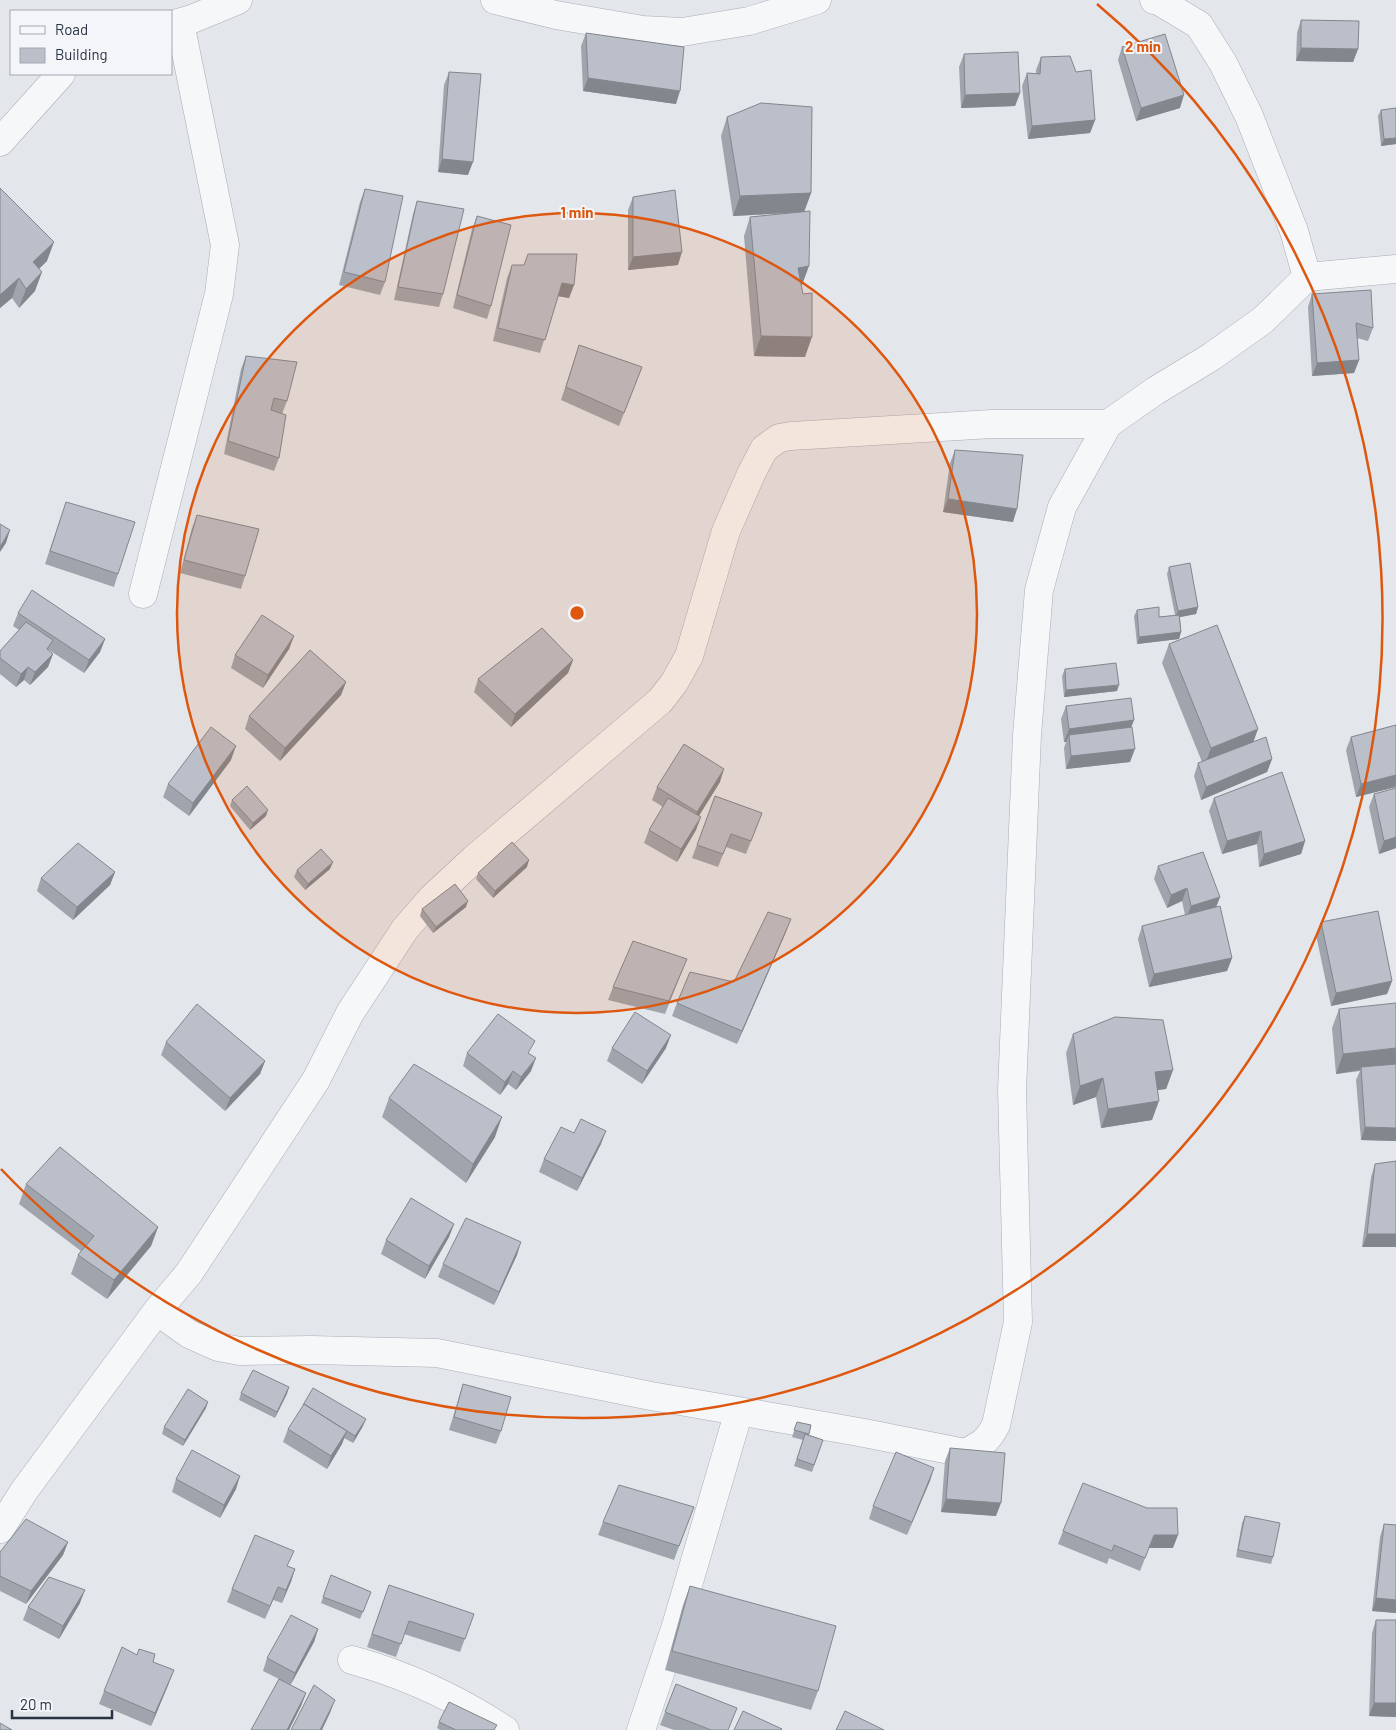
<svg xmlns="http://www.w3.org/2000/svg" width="1396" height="1730" viewBox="0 0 1396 1730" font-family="Barlow,sans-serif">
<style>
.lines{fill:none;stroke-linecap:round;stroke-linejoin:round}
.minor-casing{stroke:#a8adb6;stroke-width:29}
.minor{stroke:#f6f7f9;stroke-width:28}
.wall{fill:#a0a4ad}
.shaded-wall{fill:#82868d}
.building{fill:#babfc9;stroke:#82868d}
.ring{fill:none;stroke:#de570f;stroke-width:2.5}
.centre{fill:#de570f;stroke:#f3f5f8;stroke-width:2.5}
.ring-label{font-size:15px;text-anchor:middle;font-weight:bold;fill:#de570f;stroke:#f3f5f8;stroke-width:4;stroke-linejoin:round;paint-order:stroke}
</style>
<rect width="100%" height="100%" fill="#e3e6eb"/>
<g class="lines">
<defs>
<path id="minor" d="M495,0L556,15L643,30L682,32L749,21L817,0
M1154,0L1159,1L1199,25L1223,63L1249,116L1294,231L1307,277
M171,25L192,19L238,0
M0,142L61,74
M143,594L219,294L225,245L180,23
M157,1311L189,1334L218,1347L240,1351L311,1350L437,1353L651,1396L859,1432L965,1453C981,1445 987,1442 996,1425L1018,1322L1012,1090L1027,735L1039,590L1062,507L1108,424L1155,391L1211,357L1263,320L1307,277L1396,269
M0,1529L24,1491L157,1311L189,1273L316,1080L350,1013L405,929L432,898L474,859L660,701L674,683L689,656L726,531L752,472L764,449L779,438L791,436L992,424H1108
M352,1660C406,1675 458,1699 505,1730
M641,1730L676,1626L739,1411"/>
</defs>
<use href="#minor" class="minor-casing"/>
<use href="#minor" class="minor"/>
</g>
<path class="wall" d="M1301,20L1358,49L1353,62L1296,61L1297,33Z
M586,33L676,104L583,91L581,46Z
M1122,47L1180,108L1136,121L1118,60Z
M964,54L1020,93L1015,106L961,108L959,67Z
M1041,57L1095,120L1090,133L1028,139L1022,86L1027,73H1036V70Z
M449,72L468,175L438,172L444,85Z
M1396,108V144L1381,146L1378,116L1381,110Z
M727,117L811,193L804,212L802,285H801L805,357L754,356L744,236L750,217L795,213L733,216L721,136Z
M0,188L47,261L39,269L35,291L19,308L12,298L0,308Z
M365,189L385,282L380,295L339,285L360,202Z
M633,197L678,265L628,270V210Z
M417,201L443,294L439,307L394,300L413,214Z
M477,216L491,306L487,319L453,308L472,229Z
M528,254L574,285L569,298L558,296L540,353L493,341L507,278L512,265H524Z
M1312,294L1373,328L1368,341L1357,338L1359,360L1354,373L1312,376L1308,307Z
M579,345L642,367L619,426L561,400Z
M246,356L287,401L282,414L279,458L274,471L224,454L241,369Z
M955,450L1013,522L943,512L950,463Z
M66,502L118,574L114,587L45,564Z
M197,515L245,576L241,589L180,573L192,528Z
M1169,567L1198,607L1196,614L1180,617L1181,632L1179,639L1137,644L1134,616L1137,610L1159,617L1175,615L1167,574Z
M18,613L105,639L100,652L84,673L49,650V651L53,654L48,667L30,685L24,680L16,687L0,674V651L19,630L13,626Z
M294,636L289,649L263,688L231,668L235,655Z
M1169,644L1253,742L1272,759L1267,772L1201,800L1194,776L1198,763L1202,762L1162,663Z
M573,660L568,673L511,727L474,692L478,679Z
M1065,669L1117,691L1064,697L1062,676Z
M346,682L341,695L280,761L245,729L249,716Z
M1066,706L1134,720L1131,727L1130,762L1066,769L1064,748L1066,742H1064L1061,719Z
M1396,725V787L1356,797L1346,750L1351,737Z
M231,760L189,816L163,797L168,784Z
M720,782L699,816L696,830L677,862L644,843L649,830L663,807L652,800L657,787Z
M1374,794L1396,848L1379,854L1369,807Z
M715,796L762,813L746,854L726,847L718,867L692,858Z
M1214,798L1305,841L1301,854L1259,867L1257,844L1222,854L1209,811Z
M232,800L266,816L250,830L230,806Z
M1158,866L1220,897L1216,907L1232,958L1227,971L1149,987L1138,939L1142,926L1185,915L1182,901L1167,908L1154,879Z
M527,867L493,898L476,879L478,873Z
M330,869L305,890L294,877L297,870Z
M115,872L110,885L73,920L37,891L41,878Z
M466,907L433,933L420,916L422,909Z
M1321,922L1392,981L1387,994L1331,1006L1316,935Z
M786,932L737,1044L672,1016L677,1003L734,982Z
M687,959L665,1014L608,1000L613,987Z
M1339,1009L1396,1141L1361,1140L1356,1080L1360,1071L1336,1074L1332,1028Z
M1073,1034L1173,1070L1166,1089L1158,1090L1152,1120L1101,1128L1096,1097L1073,1105L1066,1053Z
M166,1042L265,1061L260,1074L225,1111L161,1055Z
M612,1048H666L642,1084L607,1061Z
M467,1053L531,1071L516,1090L508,1084L500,1095L463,1066Z
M389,1098L495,1137L466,1183L382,1117Z
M574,1133L601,1144L577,1191L539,1172L544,1159Z
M1396,1161L1362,1247L1371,1177L1375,1164Z
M26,1184L158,1227L151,1246L107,1299L71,1274L78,1255L81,1251L19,1204Z
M454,1224L449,1237L425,1279L381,1254L386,1240Z
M517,1255L494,1305L438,1277L443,1264Z
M463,1384L501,1431L496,1444L449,1430L459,1397Z
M289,1387L275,1418L239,1400L241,1393Z
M206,1408L183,1446L162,1434L164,1427Z
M797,1422L811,1425L809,1435L823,1440L812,1472L794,1466L803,1440L792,1437Z
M363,1426L353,1443L344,1438L342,1444L327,1469L283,1442L288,1429Z
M950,1448L996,1516L941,1512L945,1461Z
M934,1468L907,1535L869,1519L873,1506Z
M176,1479L236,1489L220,1518L172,1492Z
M694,1507L674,1560L598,1535L603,1522Z
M1245,1516L1273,1557L1271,1564L1236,1557L1242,1523Z
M1384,1524L1396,1525V1613L1372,1611L1380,1537Z
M1063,1531L1173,1548H1149L1140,1571L1109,1558L1107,1564L1058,1544Z
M68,1542L63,1555L26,1604L0,1591V1552Z
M288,1566L295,1569L282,1603L273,1600L265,1619L227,1602L232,1589Z
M331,1575L371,1592L360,1619L321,1603Z
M389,1585L474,1614L460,1652L404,1634L396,1657L367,1647Z
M690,1586L818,1691L811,1710L665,1670L683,1605Z
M80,1603L59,1639L23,1620L28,1607Z
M1376,1620H1396V1717L1369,1716L1372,1633Z
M318,1629L314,1642L290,1685L306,1693L301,1706L289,1730H251L279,1679L263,1671L267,1658Z
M137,1655L169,1683L151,1726L99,1704L104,1691Z
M676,1684L728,1730H674L660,1725Z
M439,1722L494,1730H440L437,1728Z"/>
<path class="shaded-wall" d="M1301,48L1358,49L1353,62L1296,61Z
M588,78L680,91L676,104L583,91Z
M1020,93L1015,106L961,108L965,95Z
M1184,95L1180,108L1136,121L1141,108Z
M1095,120L1090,133L1028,139L1032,126Z
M1396,138V144L1381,146L1384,139Z
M442,159L473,162L468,175L438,172Z
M811,193L804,212L733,216L740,196Z
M54,242L47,261L26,281L33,262Z
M682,252L678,265L628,270L633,257Z
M809,266L802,285L791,288L798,268Z
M42,272L35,291L19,308L26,289Z
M19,278L12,298L0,308V295Z
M562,283L574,285L569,298L557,296Z
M761,336L812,337L805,357L754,356Z
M1359,360L1354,373L1312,376L1317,363Z
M948,499L1017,509L1013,522L943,512Z
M10,530L6,543L0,552V547Z
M1198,607L1196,614L1175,618L1178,611Z
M1181,632L1179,639L1137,644L1139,637Z
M294,636L289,649L263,688L268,675Z
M105,639L100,652L84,673L89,660Z
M53,654L48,667L30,685L35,672Z
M573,660L568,673L511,727L515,714Z
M28,667L24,680L16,687L21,674Z
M346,682L341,695L280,761L285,748Z
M1119,685L1117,691L1064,697L1066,690Z
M1134,720L1129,733L1069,735L1066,742H1064L1069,729Z
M1258,729L1251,749L1204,767L1211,748Z
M236,746L231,760L189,816L193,803Z
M1135,749L1130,762L1066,769L1071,756Z
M1272,759L1267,772L1201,800L1206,787Z
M724,769L720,782L693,825L697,812Z
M1396,775V787L1356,797L1361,784Z
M268,810L266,816L250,830L253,823Z
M701,817L696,830L677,862L681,849Z
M1261,831L1257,844L1222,854L1227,841Z
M1396,837V848L1379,854L1384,841Z
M1305,841L1301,854L1259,867L1264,854Z
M529,860L527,867L493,898L495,891Z
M333,862L330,869L305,890L308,884Z
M115,872L110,885L73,920L77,907Z
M1187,888L1182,901L1167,908L1171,895Z
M1220,897L1215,910L1186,919L1191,906Z
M468,901L466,907L433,933L436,927Z
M791,919L786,932L737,1044L742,1031Z
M1232,958L1227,971L1149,987L1154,974Z
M1392,981L1387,994L1331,1006L1336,993Z
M671,1035L666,1048L642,1084L647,1071Z
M1396,1048V1066L1361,1067L1360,1070L1336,1074L1343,1054Z
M536,1058L531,1071L516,1090L521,1077Z
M265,1061L260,1074L225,1111L230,1098Z
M1173,1070L1166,1089L1148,1091L1155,1072Z
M513,1071L508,1084L500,1095L505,1082Z
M1103,1078L1096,1097L1073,1105L1080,1086Z
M1159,1101L1152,1120L1101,1128L1108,1109Z
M502,1117L495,1137L466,1183L473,1164Z
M1365,1127L1396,1128V1141L1361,1140Z
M606,1131L601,1144L577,1191L582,1178Z
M454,1224L449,1237L425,1279L429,1266Z
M158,1227L151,1246L107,1299L114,1280Z
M1367,1234H1396V1247H1362Z
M521,1242L517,1255L494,1305L499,1292Z
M289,1387L287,1394L275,1418L277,1412Z
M208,1402L206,1408L183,1446L185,1440Z
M366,1419L363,1426L353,1443L355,1436Z
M347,1431L342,1444L327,1469L331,1456Z
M934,1468L930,1481L907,1535L912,1522Z
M240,1476L236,1489L220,1518L224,1505Z
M946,1499L1001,1503L996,1516L941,1512Z
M1154,1535H1178L1173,1548H1149L1140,1571Z
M68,1542L63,1555L26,1604L31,1591Z
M295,1569L291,1582L282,1603L286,1590Z
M278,1587L273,1600L265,1619L270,1606Z
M85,1590L80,1603L59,1639L63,1626Z
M1376,1598L1396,1600V1613L1372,1611Z
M318,1629L314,1642L290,1686L295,1673Z
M174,1670L169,1683L151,1726L155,1713Z
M306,1693L301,1706L289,1730H287Z
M335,1700L330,1713L322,1730H320Z
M1374,1703H1396V1717L1369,1716Z"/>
<path class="building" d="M1301,20L1359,21L1358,49L1301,48Z
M586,33L684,47L680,91L588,78Z
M1165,34L1184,95L1141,108L1122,47Z
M1018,52L1020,93L965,95L964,54Z
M1070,56L1076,72L1091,70L1095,120L1032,126L1027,73L1040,74L1041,57Z
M449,72L481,74L473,162L442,159Z
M761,103L812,107L811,193L740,196L727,117Z
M1396,108V138L1384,139L1381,110Z
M0,188L54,242L33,262L42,272L26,289L19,278L0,295Z
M365,189L403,196L385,282L344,272Z
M675,190L682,252L633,257V197Z
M417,201L464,209L443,294L398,287Z
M810,211L809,266L798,268L803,294L812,293V337L761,336L750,217Z
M477,216L511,225L491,306L457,295Z
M528,254H577L574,285L562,283L545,340L498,328L512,265H524Z
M1371,290L1373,328L1356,323L1359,360L1317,363L1312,294Z
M579,345L642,367L624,413L566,387Z
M246,356L297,362L287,401L274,398L271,410L286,415L279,458L228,441Z
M955,450L1023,455L1017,509L948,499Z
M66,502L135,522L118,574L50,551Z
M197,515L259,529L245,576L184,560Z
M0,524L10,530L0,547Z
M1190,563L1198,607L1178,611L1169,567Z
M32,590L105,639L89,660L18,613Z
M1159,607V617L1179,615L1181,632L1139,637L1137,610Z
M262,615L294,636L268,675L235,655Z
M26,622L53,640L47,649L53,654L35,672L28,667L21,674L0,658V651Z
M1217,625L1258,729L1211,748L1169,644Z
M542,628L573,660L515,714L478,679Z
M310,650L346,682L285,748L249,716Z
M1116,663L1119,685L1066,690L1065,669Z
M1131,698L1134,720L1069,729L1066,706Z
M1396,725V775L1361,784L1351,737Z
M211,727L236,746L193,803L168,784Z
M1132,727L1135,749L1071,756L1069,735Z
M1266,737L1272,759L1206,787L1198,763Z
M684,744L724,769L697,812L657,787Z
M1282,772L1305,841L1264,854L1261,831L1227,841L1214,798Z
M247,786L268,810L253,823L232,800Z
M1396,788V837L1384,841L1374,794Z
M715,796L762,813L751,841L731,834L723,854L697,845Z
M668,798L701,817L681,849L649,830Z
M512,842L529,860L495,891L478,873Z
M78,843L115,872L77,907L41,878Z
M321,849L333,862L308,884L297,870Z
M1203,852L1220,897L1191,906L1187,888L1171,895L1158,866Z
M455,884L468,901L436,927L422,909Z
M1220,906L1232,958L1154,974L1142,926Z
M1378,911L1392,981L1336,993L1321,922Z
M768,912L791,919L742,1031L677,1003L690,972L734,982Z
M633,941L687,959L669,1001L613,987Z
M1396,1003V1048L1343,1054L1339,1009Z
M197,1004L265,1061L230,1098L166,1042Z
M635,1012L671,1035L647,1071L612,1048Z
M498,1014L535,1041L528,1053L536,1058L521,1077L513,1071L505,1082L467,1053Z
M1115,1017L1163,1020L1173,1070L1155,1072L1159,1101L1108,1109L1103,1078L1080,1086L1073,1034Z
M414,1064L502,1117L473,1164L389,1098Z
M1396,1064V1128L1365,1127L1361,1067Z
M581,1119L606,1131L582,1178L544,1159L561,1127L574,1133Z
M60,1147L158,1227L114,1280L78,1255L94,1236L26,1184Z
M1396,1161V1234H1367L1375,1164Z
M411,1198L454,1224L429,1266L386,1240Z
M466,1218L521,1242L499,1292L443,1264Z
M253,1370L289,1387L277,1412L241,1393Z
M463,1384L511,1397L501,1431L454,1417Z
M313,1388L366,1419L355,1436L304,1404L303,1405Z
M188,1389L208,1402L185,1440L164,1427Z
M304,1404L347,1431L331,1456L288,1429Z
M797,1422L811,1425L809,1434L794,1430Z
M805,1434L823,1440L814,1465L797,1459Z
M950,1448L1005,1453L1001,1503L946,1499Z
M192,1450L240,1476L224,1505L176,1479Z
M896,1452L934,1468L912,1522L873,1506Z
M1083,1483L1147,1508H1177L1178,1535H1154L1145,1558L1114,1545L1112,1551L1063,1531Z
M619,1485L694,1507L679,1546L603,1522Z
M1245,1516L1280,1523L1273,1557L1238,1550Z
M26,1519L68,1542L31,1591L0,1576V1552Z
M1384,1524L1396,1525V1600L1376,1598Z
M255,1535L294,1551L287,1566L295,1569L286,1590L278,1587L270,1606L232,1589Z
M331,1575L371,1592L363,1612L323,1597Z
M49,1577L85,1590L63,1626L28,1607Z
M389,1585L474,1614L465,1639L409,1621L401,1644L372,1634Z
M690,1586L836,1626L818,1691L672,1651Z
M291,1615L318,1629L295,1673L267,1658Z
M1376,1620H1396V1703H1374Z
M122,1647L137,1655L139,1649L155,1654L153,1662L174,1670L155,1713L104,1691Z
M279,1679L306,1693L287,1730H251Z
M676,1684L737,1708L728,1730H711L665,1712Z
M314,1685L335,1700L320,1730H291Z
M449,1702L497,1725L494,1730H456L439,1722Z
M743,1711L782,1729L781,1730H734Z
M845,1711L884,1730H836Z
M0,1723L12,1730H0Z"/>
<circle cx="577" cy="613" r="400" fill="#de570f" fill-opacity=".12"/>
<g class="ring">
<circle cx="577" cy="613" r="400"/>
<path d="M1097 4A801 801 0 1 1 1 1169"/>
</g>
<circle cx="577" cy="613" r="8" class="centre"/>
<g class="ring-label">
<text x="1143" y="52">2 min</text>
<text x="577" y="218">1 min</text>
</g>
<rect x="10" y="10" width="162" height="65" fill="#f3f5f8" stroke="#a3a7b0"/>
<rect x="20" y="26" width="25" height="8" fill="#f6f7f9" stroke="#a3a7b0"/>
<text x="55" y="35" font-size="15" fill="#2a3344">Road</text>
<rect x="20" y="48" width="25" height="15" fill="#babfc9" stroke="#a3a7b0"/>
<text x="55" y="60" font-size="15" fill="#2a3344">Building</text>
<path d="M12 1710v8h100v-8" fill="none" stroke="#2a3344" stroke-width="2.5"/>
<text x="20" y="1710" font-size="15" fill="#2a3344" stroke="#f3f5f8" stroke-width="4" paint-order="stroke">20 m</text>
</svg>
